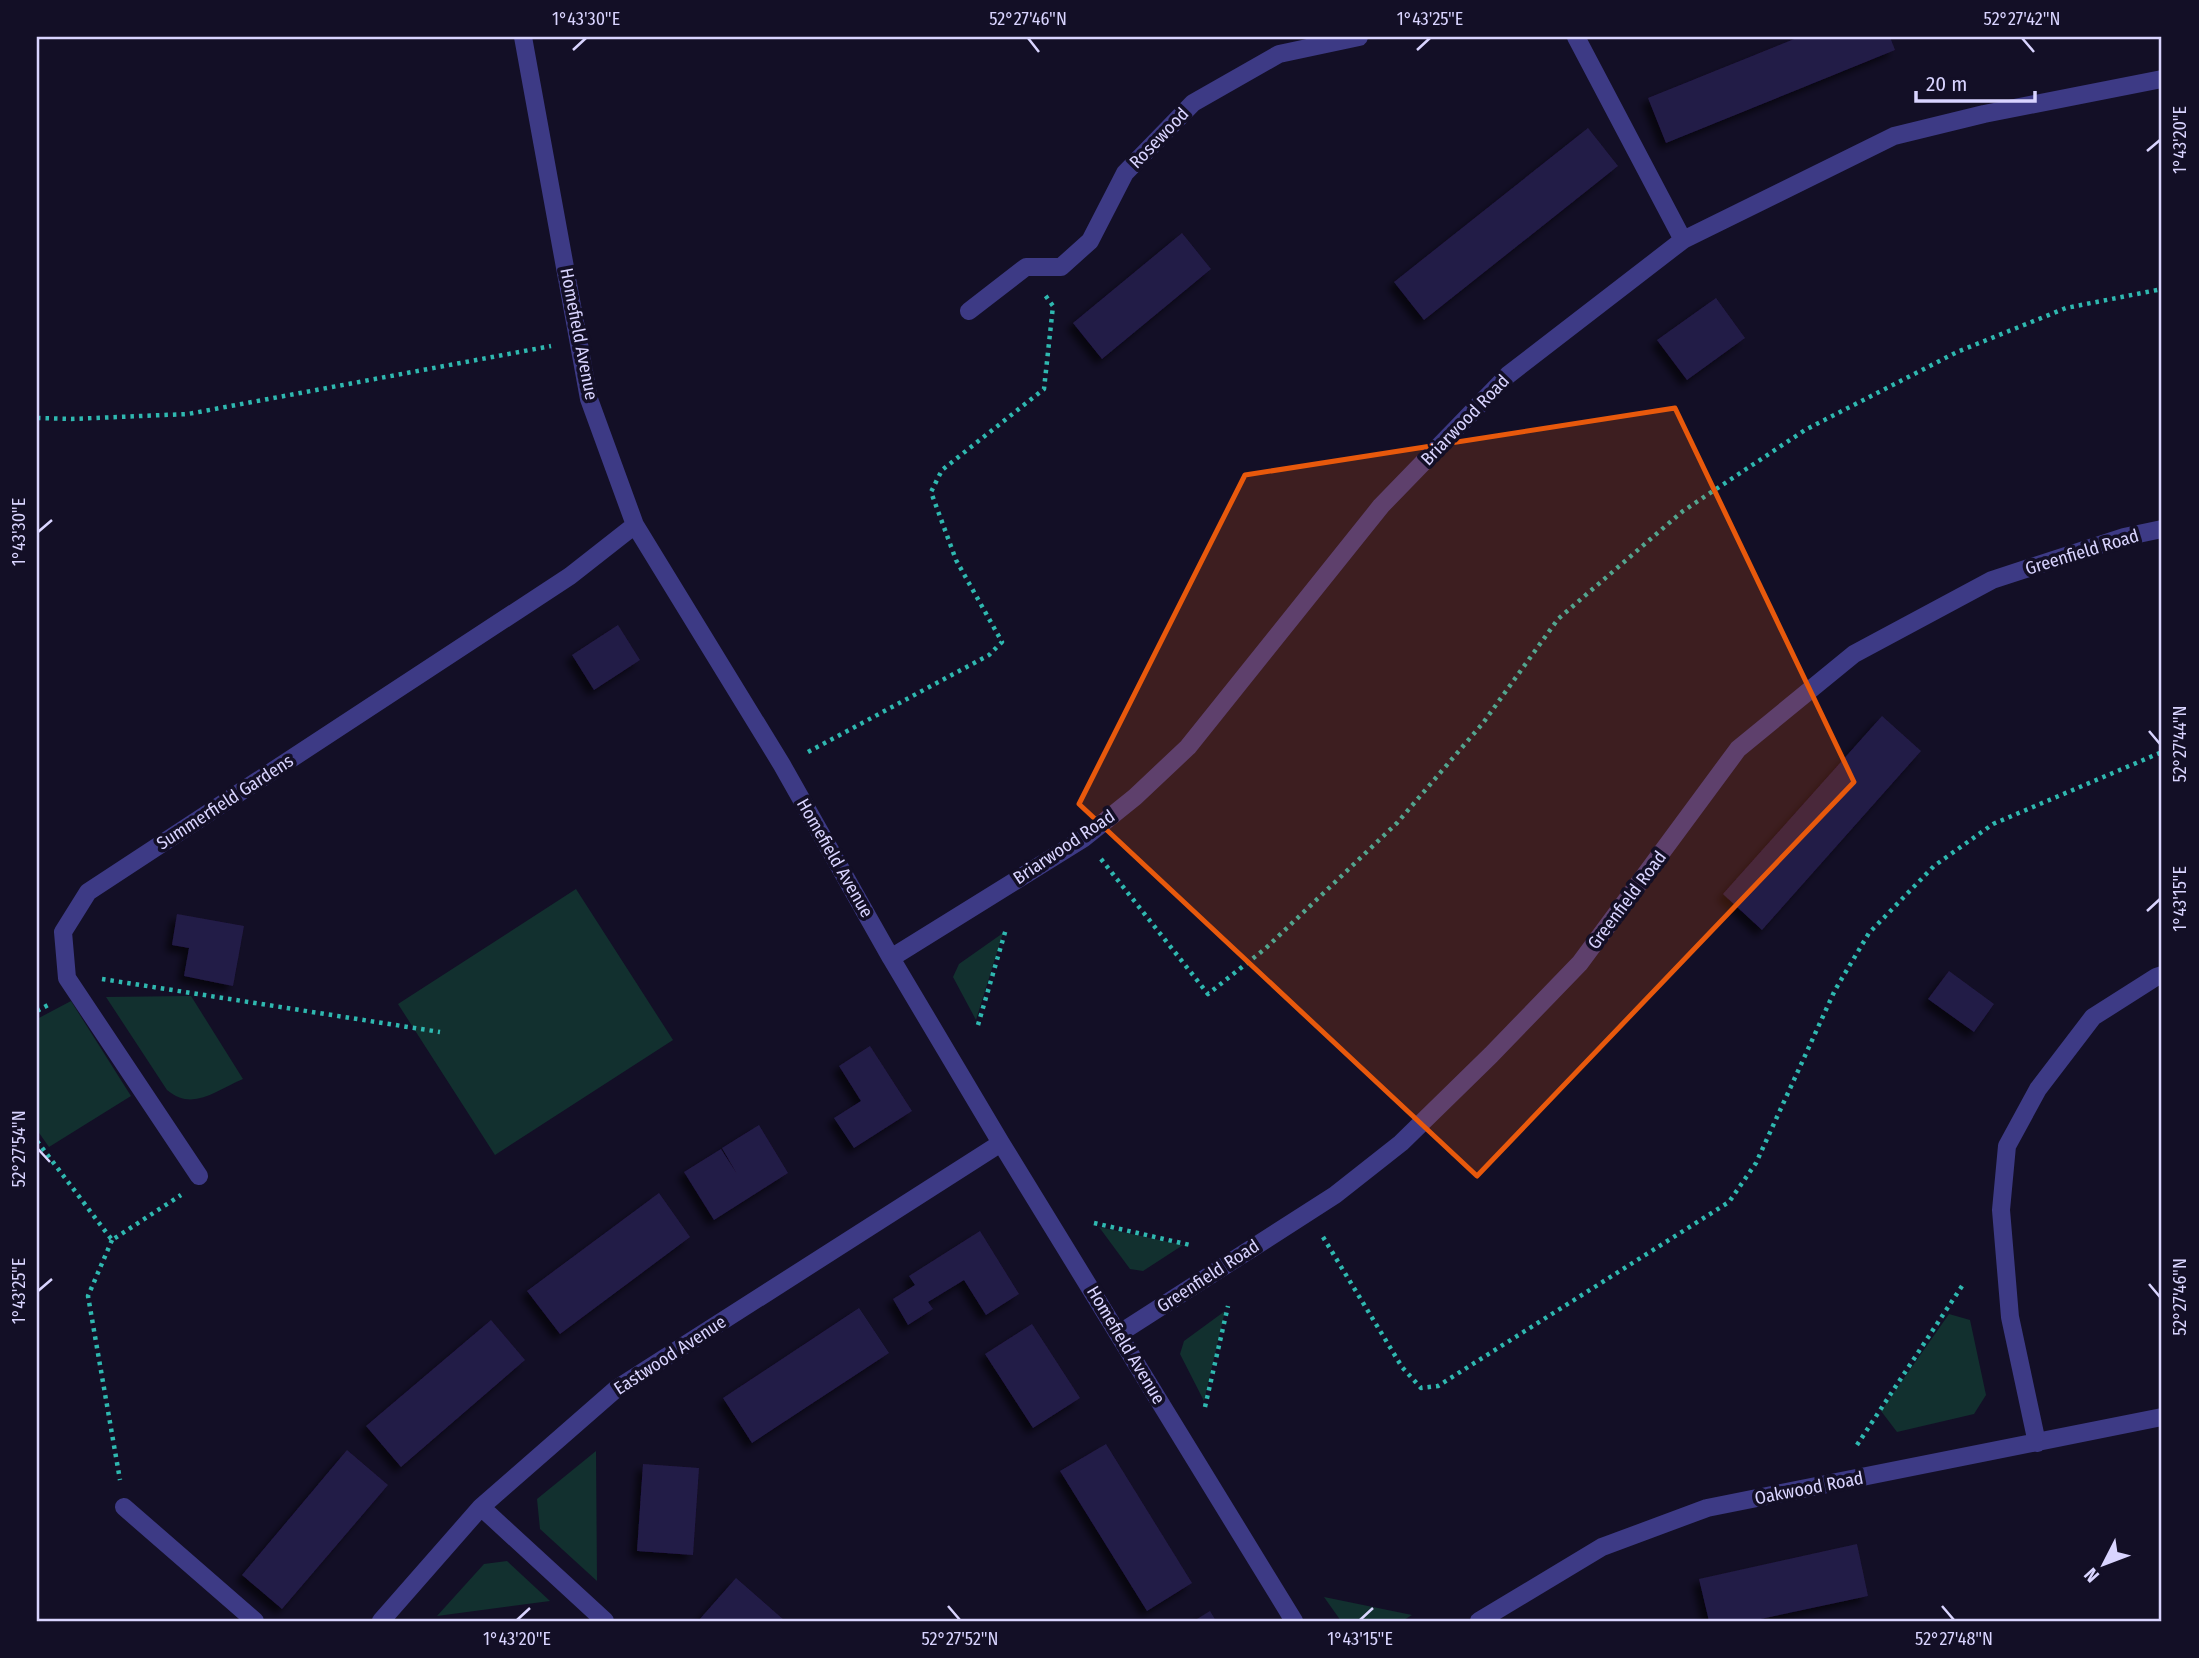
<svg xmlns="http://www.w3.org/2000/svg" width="2199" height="1658" viewBox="0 0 2199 1658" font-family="'Fira Sans Condensed',sans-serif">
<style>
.green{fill:#12302f}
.building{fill:#241b47;filter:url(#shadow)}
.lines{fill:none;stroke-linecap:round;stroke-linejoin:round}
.path{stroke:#2fb8b0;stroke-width:4.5;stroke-dasharray:3.5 5;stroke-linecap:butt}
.minor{stroke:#3d3a85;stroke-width:18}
.marked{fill:#e8590c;fill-opacity:0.2;stroke:#e8590c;stroke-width:5;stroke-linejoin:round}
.ticks{fill:none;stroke:#d9d4ff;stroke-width:2.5}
.labels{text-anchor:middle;stroke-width:7;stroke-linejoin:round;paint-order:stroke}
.street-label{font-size:18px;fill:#d9d4ff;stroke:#130f26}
.neatline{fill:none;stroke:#d9d4ff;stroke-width:2.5}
.ticks-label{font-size:18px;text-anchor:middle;fill:#d9d4ff}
</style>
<defs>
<filter id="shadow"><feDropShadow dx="-6" dy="6" stdDeviation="3.5" flood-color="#0009"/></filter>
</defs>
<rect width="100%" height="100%" fill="#130f26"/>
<path class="green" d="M576,889L673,1040L495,1155L398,1004Z
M1003,933L976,1020L953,977L959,964Z
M191,996L243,1079C216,1090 193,1112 167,1090L106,997Z
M71,1001L131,1096L49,1147L37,1130V1019Z
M1099,1227L1183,1245L1143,1271L1130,1269Z
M1225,1311L1204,1401L1180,1354L1184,1341Z
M1949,1314L1970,1320L1986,1395L1974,1414L1897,1432L1881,1411Z
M596,1451L597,1581L540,1529L537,1499Z
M507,1561L550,1601L437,1616L484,1564Z
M1324,1597L1412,1615L1402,1621H1341Z"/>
<path class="building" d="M1799,37H1890L1895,50L1666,143L1648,98Z
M1588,128L1618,166L1424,320L1394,282Z
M1182,233L1211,269L1102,359L1073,323Z
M1716,298L1745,338L1687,380L1657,340Z
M618,625L640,660L594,690L572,655Z
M1882,716L1921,751L1762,930L1723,894Z
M177,914L244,926L233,986L184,976L189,948L172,945Z
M1949,971L1994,1004L1974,1032L1928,999Z
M870,1046L912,1111L854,1148L834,1118L861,1101L839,1066Z
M759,1125L788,1173L714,1220L684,1172L721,1149L737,1174L722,1148Z
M659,1193L690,1237L560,1334L527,1291Z
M980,1231L1019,1294L986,1315L964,1280L928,1302L933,1309L908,1325L893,1299L915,1285L909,1276Z
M859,1308L889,1353L752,1443L723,1398Z
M491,1320L525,1360L401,1467L366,1426Z
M1032,1324L1080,1398L1033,1428L985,1354Z
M1106,1444L1192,1583L1147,1611L1060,1471Z
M347,1450L388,1485L282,1609L242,1575Z
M643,1464L699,1468L693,1555L637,1551Z
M1857,1544L1868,1596L1751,1621H1709L1699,1579Z
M736,1578L768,1606L785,1621L699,1620Z
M1210,1611L1216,1621H1194Z"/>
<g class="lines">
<path class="path" d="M37,418L71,419L188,414L551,346
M808,752L989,655L1002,642L956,560L931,492L942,470L1044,389L1053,306L1045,295
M1101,859L1208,994L1266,948L1397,823L1483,723L1558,619L1683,511L1805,430L1957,352L2066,308L2162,289
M102,979L440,1032
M37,1011L50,1004
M978,1025L1006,929
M37,1141L112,1240L181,1195
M1094,1223L1190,1245
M1323,1237L1402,1367L1421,1388L1438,1386L1729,1202L1756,1163L1835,990L1869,933L1934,866L1993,824L2162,752
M112,1240L88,1296L120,1480
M1205,1407L1228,1306
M1857,1445L1964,1283"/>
<path class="minor" d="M523,37L589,399L635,525L782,765L891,958L1001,1143L1294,1621
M1576,37L1683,240
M969,311L1026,267H1061L1090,241L1125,173L1193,103L1279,54L1359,37
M891,958L1084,838L1135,797L1188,747L1381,506L1508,375L1683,240L1894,136L1984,114L2162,79
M199,1176L67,978L63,932L88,892L570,576L635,525
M1120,1333L1335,1195L1401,1143L1491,1055L1580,963L1738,749L1854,654L1992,580L2124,537L2162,529
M2037,1443L2010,1317L2001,1210L2007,1146L2038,1089L2093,1017L2156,977L2162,975
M124,1507L255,1621
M481,1507L605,1621
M381,1621L481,1507L616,1389L1001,1143
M1479,1621L1602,1547L1707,1508L2162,1417"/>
</g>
<path class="marked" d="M1675,408L1854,782L1477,1176L1079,804L1245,475Z"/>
<path class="ticks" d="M1028,38L1039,52M2022,38L2034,52M573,50L586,38M1417,50L1430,38M2147,151L2160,140M38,532L52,520M2149,731L2160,744M2147,911L2160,899M38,1149L50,1162M2149,1284L2160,1297M38,1291L52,1279M948,1606L960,1620M1942,1606L1954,1620M517,1620L530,1608M1360,1620L1373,1608"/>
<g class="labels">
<g class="street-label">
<text transform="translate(1159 138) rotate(-46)" y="6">Rosewood</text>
<text transform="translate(579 334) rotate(79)" y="6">Homefield Avenue</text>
<text transform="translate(1465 420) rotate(-46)" y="6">Briarwood Road</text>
<text transform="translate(2082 552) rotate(-17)" y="6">Greenfield Road</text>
<text transform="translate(225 802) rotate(-33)" y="6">Summerfield Gardens</text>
<text transform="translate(1064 847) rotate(-34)" y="6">Briarwood Road</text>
<text transform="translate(835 858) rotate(60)" y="6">Homefield Avenue</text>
<text transform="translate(1627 900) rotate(-53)" y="6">Greenfield Road</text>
<text transform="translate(1208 1276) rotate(-33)" y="6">Greenfield Road</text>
<text transform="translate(1126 1345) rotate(59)" y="6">Homefield Avenue</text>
<text transform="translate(670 1355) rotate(-33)" y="6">Eastwood Avenue</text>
<text transform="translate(1809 1488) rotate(-11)" y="6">Oakwood Road</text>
</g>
</g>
<rect width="2199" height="1658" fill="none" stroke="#130f26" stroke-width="77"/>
<g transform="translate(2104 1564) rotate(228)" stroke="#130f26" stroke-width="5" paint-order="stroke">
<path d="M0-5L12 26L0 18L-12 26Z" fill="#d9d4ff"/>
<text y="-10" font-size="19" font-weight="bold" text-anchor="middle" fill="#d9d4ff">N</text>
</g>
<path d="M1916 91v10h119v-10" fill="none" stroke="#d9d4ff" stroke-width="3.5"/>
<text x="1926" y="91" font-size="21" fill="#d9d4ff" stroke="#130f26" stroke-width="5" paint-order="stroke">20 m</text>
<rect x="38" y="38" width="2122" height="1582" class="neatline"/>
<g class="ticks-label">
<text x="586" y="25">1°43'30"E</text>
<text x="1028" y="25">52°27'46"N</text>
<text x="1430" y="25">1°43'25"E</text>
<text x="2022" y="25">52°27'42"N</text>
<text transform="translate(2180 140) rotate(-90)" y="6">1°43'20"E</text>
<text transform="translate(19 532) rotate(-90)" y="6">1°43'30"E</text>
<text transform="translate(2180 744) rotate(-90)" y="6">52°27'44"N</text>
<text transform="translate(2180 899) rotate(-90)" y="6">1°43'15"E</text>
<text transform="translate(19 1149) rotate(-90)" y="6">52°27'54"N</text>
<text transform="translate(19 1291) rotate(-90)" y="6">1°43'25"E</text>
<text transform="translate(2180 1297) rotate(-90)" y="6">52°27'46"N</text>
<text x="517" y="1645">1°43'20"E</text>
<text x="960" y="1645">52°27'52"N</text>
<text x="1360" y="1645">1°43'15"E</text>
<text x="1954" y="1645">52°27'48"N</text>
</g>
</svg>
